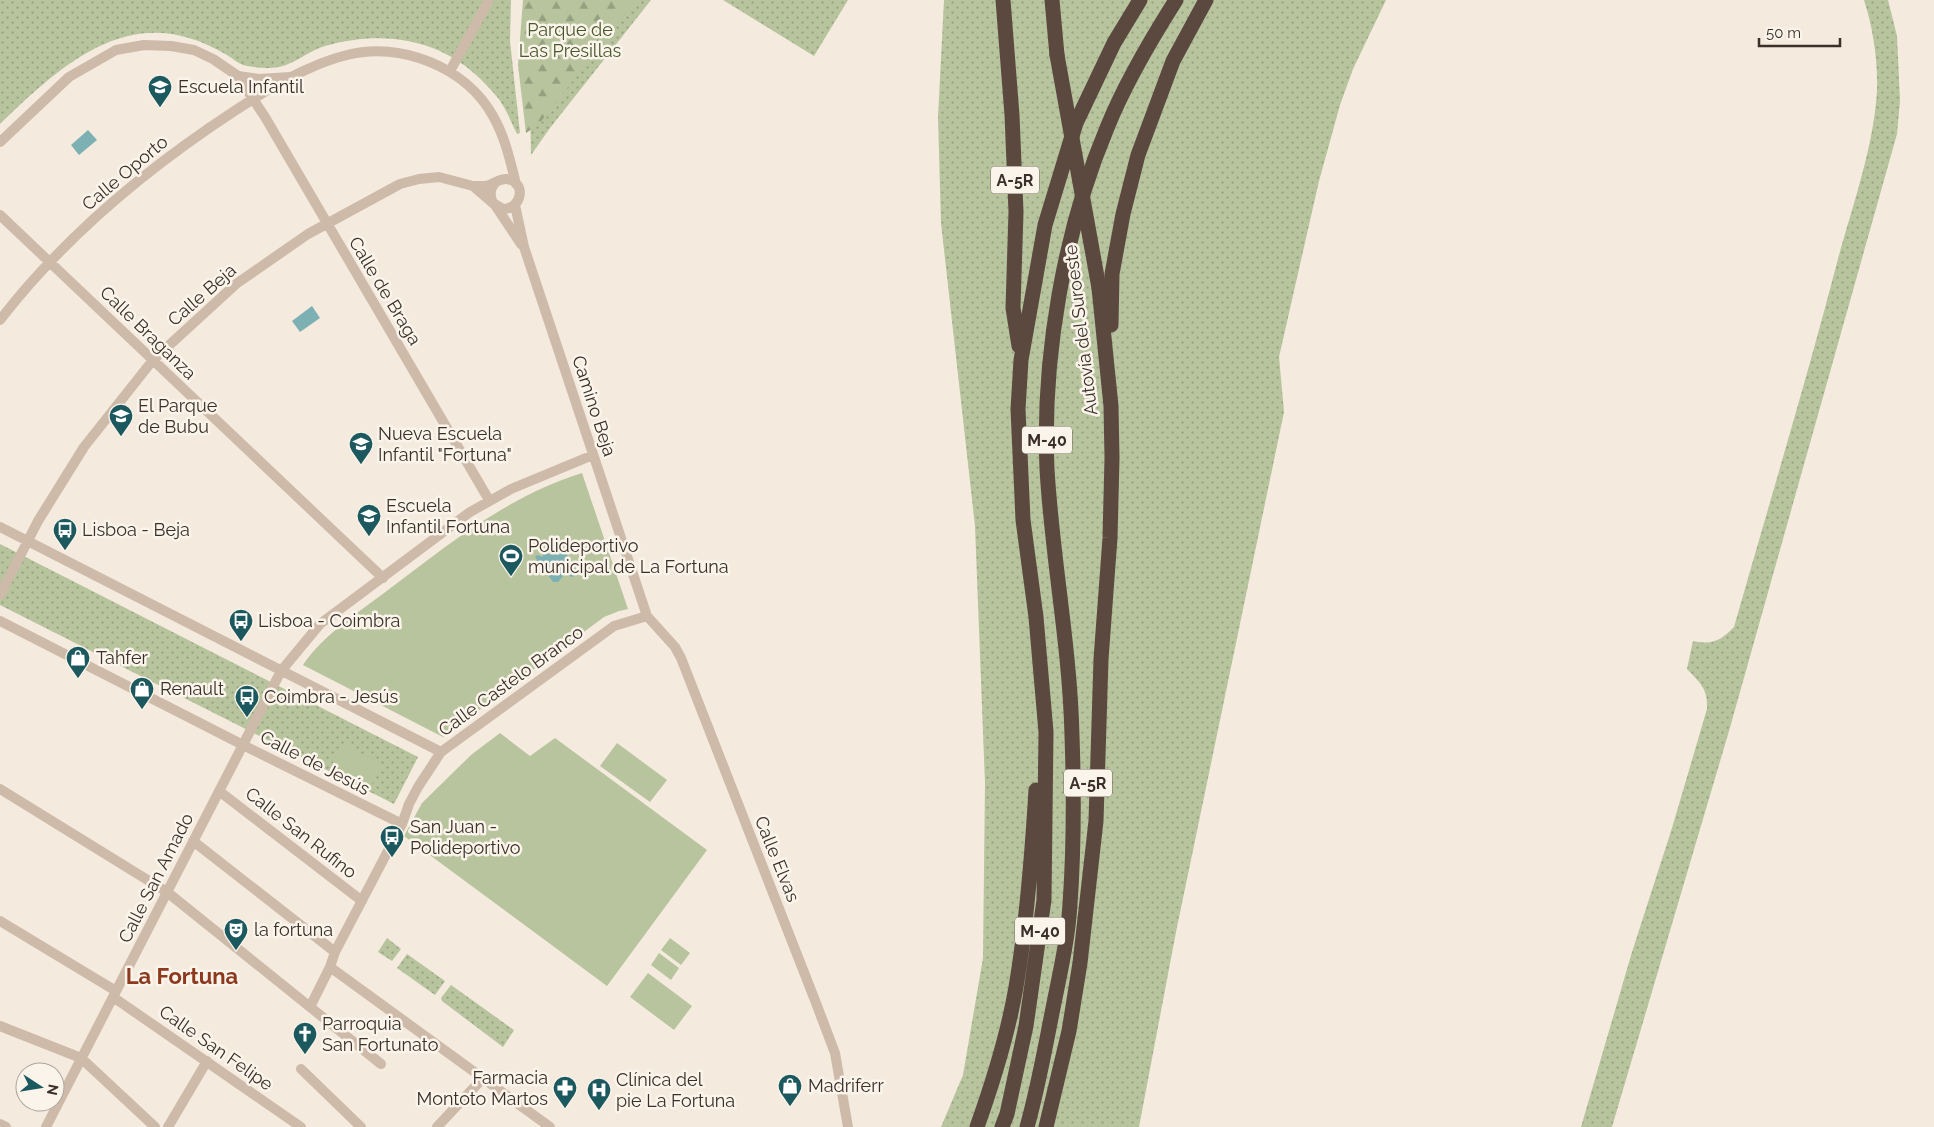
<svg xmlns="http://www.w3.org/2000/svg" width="1934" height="1127" viewBox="0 0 1934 1127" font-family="Raleway,sans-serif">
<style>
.grass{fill:url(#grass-dots)}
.forest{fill:url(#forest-firs)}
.garden{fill:#b7c49d}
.water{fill:#7cb0b3}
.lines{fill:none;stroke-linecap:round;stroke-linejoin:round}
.minor{stroke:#cdbaa9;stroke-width:10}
.motorway{stroke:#5b4940;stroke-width:15}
.motorway-bridge{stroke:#5b4940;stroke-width:15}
.labels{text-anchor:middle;stroke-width:5;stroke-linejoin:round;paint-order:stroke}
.shield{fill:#fbf4eb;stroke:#746a63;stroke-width:1}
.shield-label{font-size:16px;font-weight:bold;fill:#3a2f29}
.park-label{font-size:18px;fill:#48592c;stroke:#fbf4eb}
.poi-label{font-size:18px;fill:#3a2f29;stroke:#fbf4eb;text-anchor:start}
.street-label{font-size:18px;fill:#3a2f29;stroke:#fbf4eb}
.district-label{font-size:22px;font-weight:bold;fill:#8d391e;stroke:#fbf4eb}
</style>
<defs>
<pattern id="grass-dots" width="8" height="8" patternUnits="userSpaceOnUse" patternTransform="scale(1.25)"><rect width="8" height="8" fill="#b7c49d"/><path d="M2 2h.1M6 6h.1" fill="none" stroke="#96a080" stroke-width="1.8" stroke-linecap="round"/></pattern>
<pattern id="forest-firs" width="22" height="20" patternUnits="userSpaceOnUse" patternTransform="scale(1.25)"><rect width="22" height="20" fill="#b7c49d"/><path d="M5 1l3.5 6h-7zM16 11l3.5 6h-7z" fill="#96a080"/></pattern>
</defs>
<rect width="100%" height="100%" fill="#f4eade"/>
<path class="grass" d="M0,0H511L510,41L520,133L517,134C512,124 508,113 502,104C499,98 494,94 490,89C446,39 387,29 325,46C305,52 292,68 269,68C261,68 251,67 243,65C238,63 232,58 227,55C215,48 203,42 189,38C113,14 50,76 0,124Z
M533,0H651L550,128L531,155L530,103Z
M723,0H848L814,56Z
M944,0H1386L1353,69L1340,105L1319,181L1279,357L1284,412L1176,932L1139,1127H941L963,1075L983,958L985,783L975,526L941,223L938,117Z
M1864,0H1888L1897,36L1900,101L1897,134L1729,731L1612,1127H1581L1632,952L1672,828L1707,709C1708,688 1700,683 1687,669L1693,641C1713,645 1720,641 1734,627C1769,504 1806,382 1838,259C1853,204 1874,146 1877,90C1878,60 1873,28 1864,0Z
M0,544L418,757L394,804L0,605Z
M387,938L401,949L392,961L378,952Z
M407,954L445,981L435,995L397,968Z
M451,985L514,1030L503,1047L442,1001L441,998Z"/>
<path class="forest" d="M523,0H636L539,124L526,133L518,65Z"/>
<path class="garden" d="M582,473L628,609L619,611L604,617L443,737L303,665C324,634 358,613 388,590C449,544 508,496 582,473Z
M500,733L530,756L555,738L707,850L607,986L404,836L422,803L471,755Z
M617,743L667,780L650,802L600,766Z
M343,744L382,764L372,784L332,764Z
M670,938L690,953L681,965L661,950Z
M659,953L679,968L671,980L651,965Z
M648,973L692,1006L674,1030L630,997Z"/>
<path class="water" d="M88,130L97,140L79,155L71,145Z
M312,306L320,318L300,332L292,321Z
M555,550L558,551V556L562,552L568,556L566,565L568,567L572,565V567L579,570L576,575L572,577L565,574L558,582H553L535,557L537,555L543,557L541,552L549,551V554L553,555Z"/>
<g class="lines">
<path class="minor" d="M450,71L489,0
M238,76L259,79L290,77
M0,142L69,77L116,50L144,45L171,46L194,50L213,59L238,76L265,117L489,500
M496,182C490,188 489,195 493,203L503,209C522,209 527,182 507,179C499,178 493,185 485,186C482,186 477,186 473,186L495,205L521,244
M515,205L524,247L647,616L675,647L681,658L816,1003L835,1053L848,1127
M0,215L383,578
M0,320C65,236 147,168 236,110C268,89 309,64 347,55C400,41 466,67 493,116C505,137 510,160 516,184
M0,527L441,752
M0,595L38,521L84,447L153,360L236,284L308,234L400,184L419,179L439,177L473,186
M0,621L243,745L402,824
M0,789L167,892L381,1064
M219,791L362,901
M193,841L335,952
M0,921L116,991
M330,967L550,1127
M113,997L301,1127
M310,1007L330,967L335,952L402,824L409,804L418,787L441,752L614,626L647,616
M0,1026L81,1058L155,1127
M301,1069L361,1127
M0,1124L6,1127
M46,1127L281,671L320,624L470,512L511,489L593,455
M168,1127L207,1061
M437,1127L483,1078"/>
<path class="motorway" d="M1003,0L1012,115L1016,212L1013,308L1019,346
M1052,0L1057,55
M1111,325L1112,274L1123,214L1138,155L1173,61L1206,0
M977,1127C993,1082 1008,1034 1016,987C1027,922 1032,856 1036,790
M1002,1127L1007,1114L1026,1026L1044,900L1046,732L1036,617L1023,520L1018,409L1021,360L1045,225L1076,123L1114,43L1140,0
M1027,1127C1038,1088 1045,1048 1053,1008C1060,973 1068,939 1070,904C1074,848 1074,792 1072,736C1070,646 1052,558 1047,469C1042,358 1064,230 1107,128C1125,83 1150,41 1176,0
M1046,1127L1069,1031L1080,963L1096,821L1101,659L1110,538L1112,458L1111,406L1099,288"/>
<path class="motorway-bridge" d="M1057,55L1099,288"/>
</g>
<defs>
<symbol id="school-pin" viewBox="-11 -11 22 30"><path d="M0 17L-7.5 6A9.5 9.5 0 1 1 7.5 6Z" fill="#1c595e" stroke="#fbf4eb"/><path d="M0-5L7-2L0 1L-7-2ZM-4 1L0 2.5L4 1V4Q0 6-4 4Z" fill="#fff"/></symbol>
<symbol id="bus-pin" viewBox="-11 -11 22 30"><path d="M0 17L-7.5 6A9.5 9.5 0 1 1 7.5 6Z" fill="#1c595e" stroke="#fbf4eb"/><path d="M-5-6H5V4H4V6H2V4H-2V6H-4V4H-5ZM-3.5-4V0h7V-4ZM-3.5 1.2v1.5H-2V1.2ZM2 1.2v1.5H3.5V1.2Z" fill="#fff"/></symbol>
<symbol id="stadium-pin" viewBox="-11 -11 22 30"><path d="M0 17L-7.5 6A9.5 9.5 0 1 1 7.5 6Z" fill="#1c595e" stroke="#fbf4eb"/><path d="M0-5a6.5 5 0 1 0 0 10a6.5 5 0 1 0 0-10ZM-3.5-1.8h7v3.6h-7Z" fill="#fff"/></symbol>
<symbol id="shop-pin" viewBox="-11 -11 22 30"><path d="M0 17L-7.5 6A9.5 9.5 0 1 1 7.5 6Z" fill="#1c595e" stroke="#fbf4eb"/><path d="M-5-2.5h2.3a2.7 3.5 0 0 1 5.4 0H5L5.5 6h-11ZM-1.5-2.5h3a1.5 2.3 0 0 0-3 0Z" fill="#fff"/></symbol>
<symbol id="theatre-pin" viewBox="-11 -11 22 30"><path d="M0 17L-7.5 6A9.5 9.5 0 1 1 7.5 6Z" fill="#1c595e" stroke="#fbf4eb"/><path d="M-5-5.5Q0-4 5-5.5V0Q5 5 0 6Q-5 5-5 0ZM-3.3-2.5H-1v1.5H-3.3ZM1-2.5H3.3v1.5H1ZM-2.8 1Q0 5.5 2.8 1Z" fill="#fff"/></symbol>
<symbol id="church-pin" viewBox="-11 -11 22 30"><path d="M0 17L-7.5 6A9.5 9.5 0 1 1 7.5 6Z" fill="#1c595e" stroke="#fbf4eb"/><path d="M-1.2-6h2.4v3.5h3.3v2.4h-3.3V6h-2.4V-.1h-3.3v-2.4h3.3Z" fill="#fff"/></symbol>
<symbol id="pharmacy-pin" viewBox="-11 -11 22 30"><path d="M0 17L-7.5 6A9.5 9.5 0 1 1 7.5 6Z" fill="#1c595e" stroke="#fbf4eb"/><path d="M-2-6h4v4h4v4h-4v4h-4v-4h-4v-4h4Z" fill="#fff"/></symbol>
<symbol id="hospital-pin" viewBox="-11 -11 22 30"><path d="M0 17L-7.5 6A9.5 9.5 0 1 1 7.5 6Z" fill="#1c595e" stroke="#fbf4eb"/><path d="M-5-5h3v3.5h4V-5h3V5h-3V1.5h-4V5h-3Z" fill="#fff"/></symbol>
</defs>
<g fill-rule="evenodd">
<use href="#school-pin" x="146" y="73" width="28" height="38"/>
<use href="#school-pin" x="107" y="402" width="28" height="38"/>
<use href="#school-pin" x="347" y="430" width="28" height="38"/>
<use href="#school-pin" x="355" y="502" width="28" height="38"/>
<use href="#bus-pin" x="51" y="516" width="28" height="38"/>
<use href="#stadium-pin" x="497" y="542" width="28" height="38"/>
<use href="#bus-pin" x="227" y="607" width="28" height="38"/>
<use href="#shop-pin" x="64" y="644" width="28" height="38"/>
<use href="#shop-pin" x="128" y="675" width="28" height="38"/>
<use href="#bus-pin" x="233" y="683" width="28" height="38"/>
<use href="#bus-pin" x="378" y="823" width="28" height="38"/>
<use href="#theatre-pin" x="222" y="916" width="28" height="38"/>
<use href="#church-pin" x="291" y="1020" width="28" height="38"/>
<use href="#shop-pin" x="776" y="1072" width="28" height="38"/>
<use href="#pharmacy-pin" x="551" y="1074" width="28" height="38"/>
<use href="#hospital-pin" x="585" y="1076" width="28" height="38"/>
</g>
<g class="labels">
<g class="shield">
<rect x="991" y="166.5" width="48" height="27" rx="4"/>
<rect x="1022" y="426.5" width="50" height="27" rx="4"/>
<rect x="1064" y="769.5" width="48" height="27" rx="4"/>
<rect x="1015" y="917.5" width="50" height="27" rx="4"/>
</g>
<g class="shield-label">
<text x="1015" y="186">A-5R</text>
<text x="1047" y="446">M-40</text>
<text x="1088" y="789">A-5R</text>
<text x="1040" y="937">M-40</text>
</g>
<g class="park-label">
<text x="570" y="36">Parque de<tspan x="570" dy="21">Las Presillas</tspan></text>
</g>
<g class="poi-label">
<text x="178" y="93">Escuela Infantil</text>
<text x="138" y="412">El Parque<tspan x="138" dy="21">de Bubu</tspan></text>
<text x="378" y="440">Nueva Escuela<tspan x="378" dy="21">Infantil "Fortuna"</tspan></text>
<text x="386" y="512">Escuela<tspan x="386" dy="21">Infantil Fortuna</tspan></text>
<text x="82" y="536">Lisboa - Beja</text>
<text x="528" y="552">Polideportivo<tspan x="528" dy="21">municipal de La Fortuna</tspan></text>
<text x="258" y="627">Lisboa - Coimbra</text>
<text x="96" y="664">Tahfer</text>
<text x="160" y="695">Renault</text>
<text x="264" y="703">Coimbra - Jesús</text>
<text x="410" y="833">San Juan -<tspan x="410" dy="21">Polideportivo</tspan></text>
<text x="254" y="936">la fortuna</text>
<text x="322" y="1030">Parroquia<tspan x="322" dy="21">San Fortunato</tspan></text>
<text x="548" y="1084" text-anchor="end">Farmacia<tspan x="548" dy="21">Montoto Martos</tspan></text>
<text x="616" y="1086">Clínica del<tspan x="616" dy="21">pie La Fortuna</tspan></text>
<text x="808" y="1092">Madriferr</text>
</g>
<g class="street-label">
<text transform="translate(125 173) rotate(-40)" y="6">Calle Oporto</text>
<text transform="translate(385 291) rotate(59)" y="6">Calle de Braga</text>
<text transform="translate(202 295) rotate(-41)" y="6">Calle Beja</text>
<text transform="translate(1081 330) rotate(-97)" y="6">Autovía del Suroeste</text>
<text transform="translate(148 333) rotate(44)" y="6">Calle Braganza</text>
<text transform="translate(594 406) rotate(72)" y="6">Camino Beja</text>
<text transform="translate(511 681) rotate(-36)" y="6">Calle Castelo Branco</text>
<text transform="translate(315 763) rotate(27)" y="6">Calle de Jesús</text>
<text transform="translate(301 833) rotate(38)" y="6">Calle San Rufino</text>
<text transform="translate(777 859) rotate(68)" y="6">Calle Elvas</text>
<text transform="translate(156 878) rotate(-63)" y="6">Calle San Amado</text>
<text transform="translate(216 1048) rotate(35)" y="6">Calle San Felipe</text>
</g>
<g class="district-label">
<text x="182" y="984">La Fortuna</text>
</g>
</g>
<g transform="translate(40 1087) rotate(102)"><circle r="24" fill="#fbf4eb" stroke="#aea59d"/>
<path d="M0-4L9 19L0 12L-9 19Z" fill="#1c595e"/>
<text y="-8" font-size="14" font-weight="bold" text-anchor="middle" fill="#3a2f29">N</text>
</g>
<path d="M1759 38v8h81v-8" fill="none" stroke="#3a2f29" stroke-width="2.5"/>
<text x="1766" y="38" font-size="15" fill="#3a2f29" stroke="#fbf4eb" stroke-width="4" paint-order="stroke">50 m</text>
</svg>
